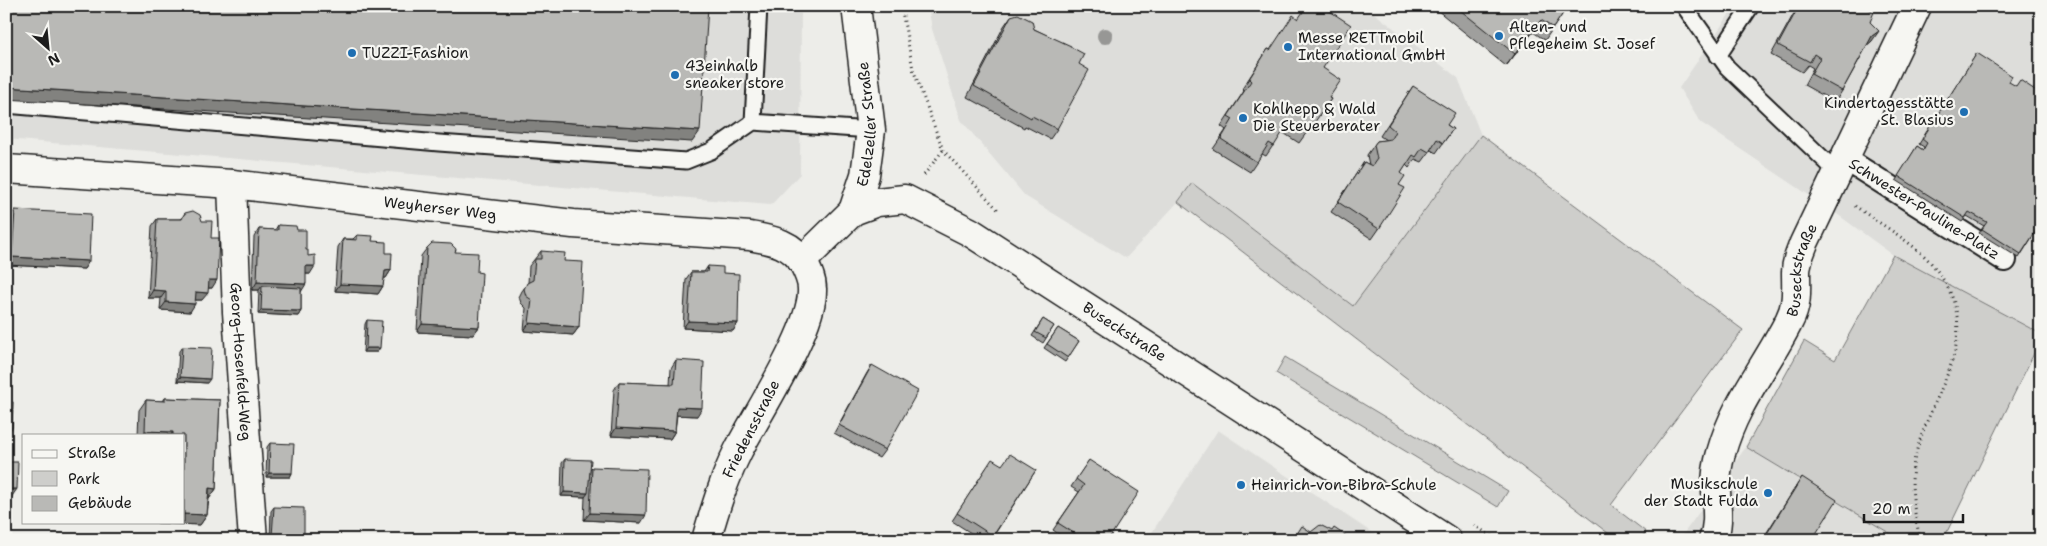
<svg xmlns="http://www.w3.org/2000/svg" width="2047" height="546" viewBox="0 0 2047 546" font-family="'Shantell Sans',sans-serif">
<style>
.built{fill:#ddddda}
.green{fill:#cececb;stroke:#757574}
.lines{fill:none;stroke-linecap:round;stroke-linejoin:round}
.service-casing{stroke:#1c1c1c;stroke-width:19}
.pedestrian-casing{stroke:#1c1c1c;stroke-width:26}
.minor-casing{stroke:#1c1c1c;stroke-width:31}
.path{stroke:#1c1c1c;stroke-width:3;stroke-dasharray:1 4;stroke-linecap:butt}
.service{stroke:#f6f6f2;stroke-width:15}
.pedestrian{stroke:#f6f6f2;stroke-width:22}
.minor{stroke:#f6f6f2;stroke-width:28}
.tree{fill:#979795}
.wall{fill:#9f9f9d;stroke:#1c1c1c}
.shaded-wall{fill:#82827f;stroke:#1c1c1c}
.building{fill:#b9b9b6;stroke:#1c1c1c}
.poi-dot{fill:#1f6fb2;stroke:#f6f6f2;stroke-width:2}
.labels{text-anchor:middle;stroke-width:4.5;stroke-linejoin:round;paint-order:stroke}
.poi-label{font-size:15px;fill:#1c1c1c;stroke:#f6f6f2;text-anchor:start}
.street-label{font-size:15px;fill:#1c1c1c;stroke:#f6f6f2}
</style>
<rect width="100%" height="100%" fill="#edede9"/>
<filter id="ink" filterUnits="userSpaceOnUse"><feTurbulence type="fractalNoise" baseFrequency=".02" numOctaves="2"/><feDisplacementMap in="SourceGraphic" scale="10" xChannelSelector="R" yChannelSelector="G"/><feConvolveMatrix kernelMatrix="1 2 1 2 8 2 1 2 1" color-interpolation-filters="sRGB"/></filter>
<g filter="url(#ink)">
<path class="built" d="M6,6H801L800,174L771,205L6,139Z
M928,6H1365L1458,78L1481,135L1353,306L1192,183L1178,202L1126,258L1025,196L961,120L932,29Z
M1735,6H2041V334L1893,255L1837,214L1700,122L1679,88Z
M1218,430L1383,540H1147Z
M1746,447L1901,540H1679Z"/>
<path class="green" d="M1481,135L1743,330L1611,505L1646,532L1640,540H1617L1178,202L1192,183L1353,306Z
M1893,255L2041,334V339L1943,540H1901L1746,447L1804,341L1835,360Z
M1285,357L1508,491L1498,507L1276,373Z"/>
<g class="lines">
<defs>
<path id="service" d="M759,6L753,122L871,130
M1684,6L1727,67L1837,172
M1718,56L1751,6
M6,105L439,143L686,161L711,151L753,122"/>
<g id="pedestrian">
<path id="s1" d="M1844,158L2005,260"/>
</g>
<g id="minor">
<path id="s2" d="M6,169L232,184L573,224L750,236C772,240 792,243 804,264C808,272 812,280 812,289C814,327 757,414 738,451C724,479 715,509 706,540"/>
<path id="s3" d="M232,184L237,312L253,540"/>
<path id="s4" d="M853,211L865,175L871,130L856,6"/>
<path id="s5" d="M802,261L853,211L877,202L905,199L970,232L1447,540"/>
<path id="s6" d="M1713,540C1720,522 1716,506 1716,487C1716,476 1718,463 1721,453C1735,402 1766,367 1789,321C1798,304 1796,290 1796,272C1796,262 1800,253 1804,243L1917,6"/>
</g>
</defs>
<use href="#service" class="service-casing"/>
<use href="#pedestrian" class="pedestrian-casing"/>
<use href="#minor" class="minor-casing"/>
<path class="path" d="M901,6L913,69L943,150L1000,212
M924,175L943,150
M1855,206C1876,221 1915,244 1931,263C1993,336 1930,388 1914,461C1909,487 1915,514 1920,540
M1474,525L1497,540"/>
<use href="#service" class="service"/>
<use href="#pedestrian" class="pedestrian"/>
<use href="#minor" class="minor"/>
</g>
<circle class="tree" cx="1105" cy="36" r="8"/>
<path class="wall" d="M1432,6H1568L1545,40L1533,32L1506,66Z
M1798,6H1864L1870,22L1872,41L1868,44L1842,91L1835,102L1804,85L1813,68L1808,65L1802,72L1771,55Z
M1011,16L1034,29L1071,47L1079,64L1057,129L1050,139L1025,126L1024,128L967,97L1004,26Z
M1268,49L1323,68L1329,98L1331,99L1299,143L1282,132L1266,156L1262,154L1250,172L1213,149L1226,130L1221,126L1244,91L1242,89Z
M1977,53L2009,82L2041,223L2019,258L1979,233L1984,226L1967,216L1962,222L1896,180L1917,146L1923,150L1924,147L1919,144Z
M1413,86L1447,125L1453,129L1436,153L1431,150L1422,162L1415,159L1409,168L1406,165L1401,173L1399,185L1379,229L1372,239L1331,212L1364,162L1369,165L1367,155L1377,141L1386,140L1380,136Z
M15,210L89,261L84,269L7,265L10,217Z
M185,213L211,238L212,288H208L202,300H195L190,312L160,310L161,298H148L152,226L157,219H181Z
M278,225L297,230L306,250L310,274H306L301,292V311L298,316L258,314L259,290H252L254,237L259,229L275,230Z
M357,235L372,241L386,253L391,270L386,278H384L383,286L378,294L335,291L338,247L343,239H353Z
M427,248L455,252L477,272L479,327L473,335L417,332L421,256Z
M541,251L564,261L579,327L573,335L524,331L526,308L521,303L519,297L522,291L528,283L529,266Z
M708,266L723,273L738,323L733,331L683,328L686,279L691,272H704Z
M1043,319L1054,326L1043,343L1032,336Z
M367,320L377,352H363L365,324Z
M1058,328L1079,341L1065,362L1044,348Z
M182,347L207,383L177,381L179,351Z
M676,360L697,416L677,415L675,431L670,439L611,436L614,390L619,382L670,384L671,368Z
M872,365L885,450L879,458L834,433L867,373Z
M165,398L220,400L216,489L209,499L207,515L200,525L157,523V522H184V435H138L139,410L146,400L163,401Z
M270,443L292,473L290,477H266L267,447Z
M565,459L590,469L592,467L641,523L584,520L585,497L561,496L562,463Z
M1089,460L1108,540H1067L1053,530L1079,492L1071,487Z
M1002,465L1036,470L991,540H982L952,521L987,467Z
M1802,477L1812,540H1762L1795,488Z
M274,507L304,538L302,540H270L271,511Z"/>
<path class="shaded-wall" d="M1541,20L1533,32L1506,66L1515,54Z
M1879,31L1872,41L1865,47L1872,36Z
M6,87L700,131L692,142L6,99Z
M12,257L89,261L84,269L7,265Z
M306,266H315L310,274H300Z
M391,270L386,278H379L385,271Z
M209,280H217L212,288H203Z
M257,282L306,284L301,292L262,286L259,290H252Z
M340,284L383,286L378,294L335,291Z
M153,290L166,291L161,298H148Z
M196,292L208,293L202,300H190Z
M166,302L195,304L190,312L160,310Z
M261,310L301,311L298,316L258,314Z
M688,321L738,323L733,331L683,328Z
M529,323L579,327L573,335L524,331Z
M422,324L479,327L473,335L417,332Z
M366,348H380L377,352H363Z
M180,377L210,379L207,383L177,381Z
M677,407L702,408L697,416L672,415Z
M6,427L12,428L6,436Z
M616,428L675,431L670,439L611,436Z
M145,431L173,432L171,435H143Z
M269,473H292L290,477H266Z
M209,488L216,489L209,499Z
M6,489H17L10,499H6Z
M564,492L588,493L585,497L561,496Z
M590,513L646,515L641,523L584,520Z
M184,514L207,515L200,525L157,523L158,522H184Z
M272,536L304,538L302,540H270Z"/>
<path class="building" d="M6,6H708L700,131L6,87Z
M1307,6H1322L1351,25L1323,68L1341,80L1329,98L1331,99L1307,133L1289,122L1274,146L1269,143L1257,162L1221,139L1233,119L1228,116L1251,81L1249,79L1268,49L1270,50L1293,15L1298,19Z
M1455,6H1568L1553,28L1541,20L1515,54Z
M1799,6H1864L1874,12L1870,22L1879,31L1872,36L1842,91L1811,74L1820,58L1814,54L1810,62L1778,45Z
M1018,14L1032,21L1034,29L1071,46V47L1084,54L1079,64L1089,70L1057,129L1032,116L1031,118L974,86L1011,16Z
M1977,53L2012,76L2009,82L2016,86L2020,80L2041,94V223L2021,254L1982,229L1987,222L1969,212L1965,218L1898,176L1917,146L1923,150L1927,143L1922,139Z
M1413,86L1455,113L1447,125L1453,129L1443,143L1437,139L1429,152L1422,148L1416,157L1413,155L1401,173L1405,176L1399,185L1405,188L1379,229L1338,202L1364,162L1372,166L1377,159L1374,145L1377,141L1391,139L1395,131L1388,125Z
M15,210L91,214L89,261L12,257Z
M193,211L200,215L202,221H212L211,238H219L217,280H209L208,293L196,292L195,304L166,302V291L153,290L157,219H182L185,213Z
M278,225L296,226L297,230H306V250H308V256L315,255V266H306V284L257,282L259,229L278,230Z
M357,235L373,236L372,241L386,242V253H392L391,270L385,271L383,286L340,284L343,239L357,240Z
M432,243L451,244L456,249L455,252L478,253L477,272L482,273L479,327L422,324L427,248Z
M541,251L565,253L564,261L583,262L579,327L529,323L532,300L526,296L524,289L527,283L533,280L535,259H541Z
M708,266L723,267V273L739,274L738,323L688,321L691,272H707Z
M262,286L301,288V311L261,310Z
M1043,319L1054,326L1046,338L1035,332Z
M367,320L382,321L380,348H366Z
M1058,328L1079,341L1068,358L1047,344Z
M182,347L212,348L210,379L180,377Z
M676,360L704,362L702,408L677,407L675,431L616,428L619,382L674,384Z
M872,365L918,391L885,450L839,425Z
M165,398L220,400L216,489L209,488L207,515L184,514V435H173V432L145,431L146,400L165,401Z
M6,402H13L12,428L6,427Z
M270,443L294,444L292,473H269Z
M1010,454L1036,470L993,536L957,513L992,459L1002,465Z
M565,459L591,460L588,493L564,492Z
M1089,460L1139,492L1108,540H1085L1058,523L1084,485L1076,479Z
M6,462H18L17,489H6Z
M592,467L647,469L646,515L590,513Z
M1802,477L1837,500L1812,540H1763Z
M274,507L304,508V538L272,536Z
M1320,525L1332,531L1334,528L1352,540H1293L1302,526L1311,532Z"/>
</g>
<g class="poi-dot">
<circle cx="1499" cy="36" r="5"/>
<circle cx="1288" cy="47" r="5"/>
<circle cx="352" cy="53" r="5"/>
<circle cx="675" cy="75" r="5"/>
<circle cx="1964" cy="112" r="5"/>
<circle cx="1243" cy="118" r="5"/>
<circle cx="1241" cy="485" r="5"/>
<circle cx="1768" cy="493" r="5"/>
</g>
<g class="labels">
<g class="poi-label">
<text x="1509" y="32">Alten- und<tspan x="1509" dy="17">Pflegeheim St. Josef</tspan></text>
<text x="1298" y="43">Messe RETTmobil<tspan x="1298" dy="17">International GmbH</tspan></text>
<text x="362" y="58">TUZZI-Fashion</text>
<text x="685" y="71">43einhalb<tspan x="685" dy="17">sneaker store</tspan></text>
<text x="1954" y="108" text-anchor="end">Kindertagesstätte<tspan x="1954" dy="17">St. Blasius</tspan></text>
<text x="1253" y="114">Kohlhepp &amp; Wald<tspan x="1253" dy="17">Die Steuerberater</tspan></text>
<text x="1758" y="489" text-anchor="end">Musikschule<tspan x="1758" dy="17">der Stadt Fulda</tspan></text>
<text x="1251" y="490">Heinrich-von-Bibra-Schule</text>
</g>
<g class="street-label">
<text dy="5" stroke="none"><textPath href="#s4" startOffset="89">Edelzeller Straße</textPath></text>
<text dy="5" stroke="none"><textPath href="#s2" startOffset="436">Weyherser Weg</textPath></text>
<text dy="5" stroke="none"><textPath href="#s1" startOffset="95">Schwester-Pauline-Platz</textPath></text>
<text dy="5" stroke="none"><textPath href="#s6" startOffset="290">Buseckstraße</textPath></text>
<text dy="5" stroke="none"><textPath href="#s5" startOffset="382">Buseckstraße</textPath></text>
<text dy="5" stroke="none"><textPath href="#s3" startOffset="178">Georg-Hosenfeld-Weg</textPath></text>
<text transform="translate(751 429) rotate(-63)" y="5">Friedensstraße</text>
</g>
</g>
<rect width="2047" height="546" fill="none" stroke="#f6f6f2" stroke-width="25"/>
<rect x="12" y="12" width="2022" height="521" fill="none" stroke="#1c1c1c" stroke-width="2" filter="url(#ink)"/>
<rect x="22" y="434" width="162" height="90" fill="#f6f6f2" stroke="#9f9f9c"/>
<rect x="32" y="450" width="25" height="8" fill="#f6f6f2" stroke="#9f9f9c"/>
<text x="68" y="458" font-size="15" fill="#1c1c1c">Straße</text>
<rect x="32" y="471" width="25" height="15" fill="#cececb" stroke="#9f9f9c"/>
<text x="68" y="484" font-size="15" fill="#1c1c1c">Park</text>
<rect x="32" y="496" width="25" height="15" fill="#b9b9b6" stroke="#9f9f9c"/>
<text x="68" y="508" font-size="15" fill="#1c1c1c">Gebäude</text>
<g transform="translate(48 48) rotate(153)" stroke="#f6f6f2" stroke-width="4" paint-order="stroke">
<path d="M0-4L9 19L0 12L-9 19Z" fill="#1c1c1c"/>
<text y="-8" font-size="14" font-weight="bold" text-anchor="middle" fill="#1c1c1c">N</text>
</g>
<path d="M1864 514v8h99v-8" fill="none" stroke="#1c1c1c" stroke-width="2.5"/>
<text x="1872" y="514" font-size="15" fill="#1c1c1c" stroke="#f6f6f2" stroke-width="4" paint-order="stroke">20 m</text>
</svg>
